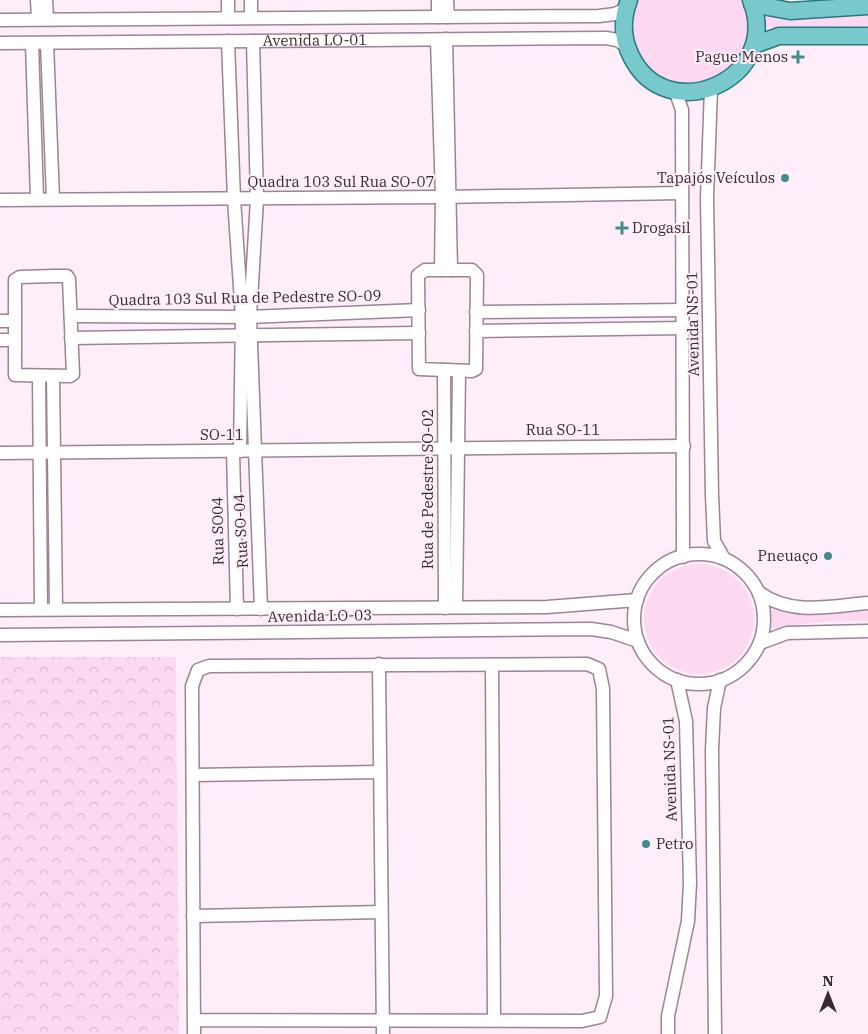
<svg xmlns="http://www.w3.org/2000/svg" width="868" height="1034" viewBox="0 0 868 1034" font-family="'IBM Plex Serif',serif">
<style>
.grass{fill:#fcd9f1}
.forest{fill:url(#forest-crowns)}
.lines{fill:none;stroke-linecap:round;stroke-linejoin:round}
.minor-casing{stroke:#9b8494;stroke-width:15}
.major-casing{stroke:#267a80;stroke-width:19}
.minor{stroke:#fff;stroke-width:12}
.major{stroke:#78c9cc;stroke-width:16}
.poi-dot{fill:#438b8d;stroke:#feeef9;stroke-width:2}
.labels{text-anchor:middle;stroke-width:4;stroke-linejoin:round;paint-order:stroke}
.street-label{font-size:15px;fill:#342a31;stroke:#feeef9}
.poi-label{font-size:15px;fill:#342a31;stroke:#feeef9;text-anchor:end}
</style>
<defs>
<pattern id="forest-crowns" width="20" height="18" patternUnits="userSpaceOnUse" patternTransform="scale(1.25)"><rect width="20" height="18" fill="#fcd9f1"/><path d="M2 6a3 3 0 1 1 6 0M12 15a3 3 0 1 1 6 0" fill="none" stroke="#d9bacf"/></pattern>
</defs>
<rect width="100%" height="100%" fill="#feeef9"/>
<path class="grass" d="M637,0H744C772,70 678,119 638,52C629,37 630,16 637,0Z
M868,13V26L766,28V15Z
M644 619a55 55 0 1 1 110 0a55 55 0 1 1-110 0Z
M768,609L823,613L868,611V621L822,622L769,629Z"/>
<path class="forest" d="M0,657H176L179,1034H0Z"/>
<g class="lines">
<defs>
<g id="minor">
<path d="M37,0L38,19"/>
<path d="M46,0L47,19"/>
<path d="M228,0V18"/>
<path d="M251,0V18"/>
<path d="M438,0V17"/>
<path d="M447,0L448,17"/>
<path d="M0,20L599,16L615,14L626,9"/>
<path d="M446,39L451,270"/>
<path d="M437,40L442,197L441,270"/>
<path d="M228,41L234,199L242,317L240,451"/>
<path d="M253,41L257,199L250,317L261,609"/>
<path id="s1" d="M0,43L606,38L617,40L627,46"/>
<path d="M32,43L37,199"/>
<path d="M47,43L53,199"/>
<path d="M711,89L707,198L712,495L714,541L723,557"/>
<path d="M675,90L682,110L683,557"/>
<path d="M0,200L442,197L682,193"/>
<path d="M472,270L477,275L476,369L472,371L419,369L418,275L425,270Z"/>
<path d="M54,276H67L69,279L73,374L70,376L15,375V280L20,277Z"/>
<path d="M476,312L684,310"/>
<path d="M71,316L250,317L419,310"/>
<path d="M0,321H14"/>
<path d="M476,331L684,328"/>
<path d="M71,338L419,333"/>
<path d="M0,340H14"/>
<path d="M444,370L445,608"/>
<path d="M53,376L56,609"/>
<path d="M39,377L41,609"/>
<path d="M233,451L237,609"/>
<path d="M0,453L684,446"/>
<circle cx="699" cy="619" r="65"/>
<path d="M760,593C792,616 831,606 868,603"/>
<path d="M456,607L459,371"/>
<path d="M0,610L547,607L637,600"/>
<path d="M0,635L591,629L611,632L638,641"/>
<path d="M760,643L787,633L868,631"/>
<path d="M379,664L383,1034"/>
<path d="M492,665L494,1020"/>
<path d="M193,775L380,772"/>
<path d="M193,916L381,912"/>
<path d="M194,1020L582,1021L600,1017L606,996L603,689L599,669L587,664L209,666L198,670L192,686L194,1034"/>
<path d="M668,1034V1016L688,921L690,883L686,721L677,680"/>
<path d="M715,1034L712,750L714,708L720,680"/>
</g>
<path id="major" d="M629,0C622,18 622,38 631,56C667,130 783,79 751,0
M752,4L790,11L868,6
M754,45L779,36H868"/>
</defs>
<use href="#minor" class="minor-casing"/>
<use href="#major" class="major-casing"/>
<use href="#minor" class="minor"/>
<use href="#major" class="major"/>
</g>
<g class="poi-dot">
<path d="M795.5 49.5h5v5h5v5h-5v5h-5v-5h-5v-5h5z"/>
<circle cx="785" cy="178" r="5"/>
<path d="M619.5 220.5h5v5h5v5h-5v5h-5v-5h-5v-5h5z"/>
<circle cx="828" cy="556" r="5"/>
<circle cx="646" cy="844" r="5"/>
</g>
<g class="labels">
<g class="street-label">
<text dy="5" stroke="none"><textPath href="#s1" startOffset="315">Avenida LO-01</textPath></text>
<text x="341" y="187">Quadra 103 Sul Rua SO-07</text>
<text transform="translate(245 298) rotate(-1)" y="5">Quadra 103 Sul Rua de Pedestre SO-09</text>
<text transform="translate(693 324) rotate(-91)" y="5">Avenida NS-01</text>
<text x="563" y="435">Rua SO-11</text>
<text x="222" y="440">SO-11</text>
<text transform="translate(428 489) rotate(-90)" y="5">Rua de Pedestre SO-02</text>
<text transform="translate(218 531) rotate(-91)" y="5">Rua SO04</text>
<text transform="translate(241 531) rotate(-93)" y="5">Rua SO-04</text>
<text transform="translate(320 616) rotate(-1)" y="5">Avenida LO-03</text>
<text transform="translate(670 769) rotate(-92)" y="5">Avenida NS-01</text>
</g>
<g class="poi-label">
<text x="788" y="62">Pague Menos</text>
<text x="775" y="183">Tapajós Veículos</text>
<text x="632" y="233" text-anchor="start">Drogasil</text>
<text x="818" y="561">Pneuaço</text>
<text x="656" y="849" text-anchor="start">Petro</text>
</g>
</g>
<g transform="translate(828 994)" stroke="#feeef9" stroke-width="4" paint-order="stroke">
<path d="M0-4L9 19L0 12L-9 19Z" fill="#342a31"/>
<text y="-8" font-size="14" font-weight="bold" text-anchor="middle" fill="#342a31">N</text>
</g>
</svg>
